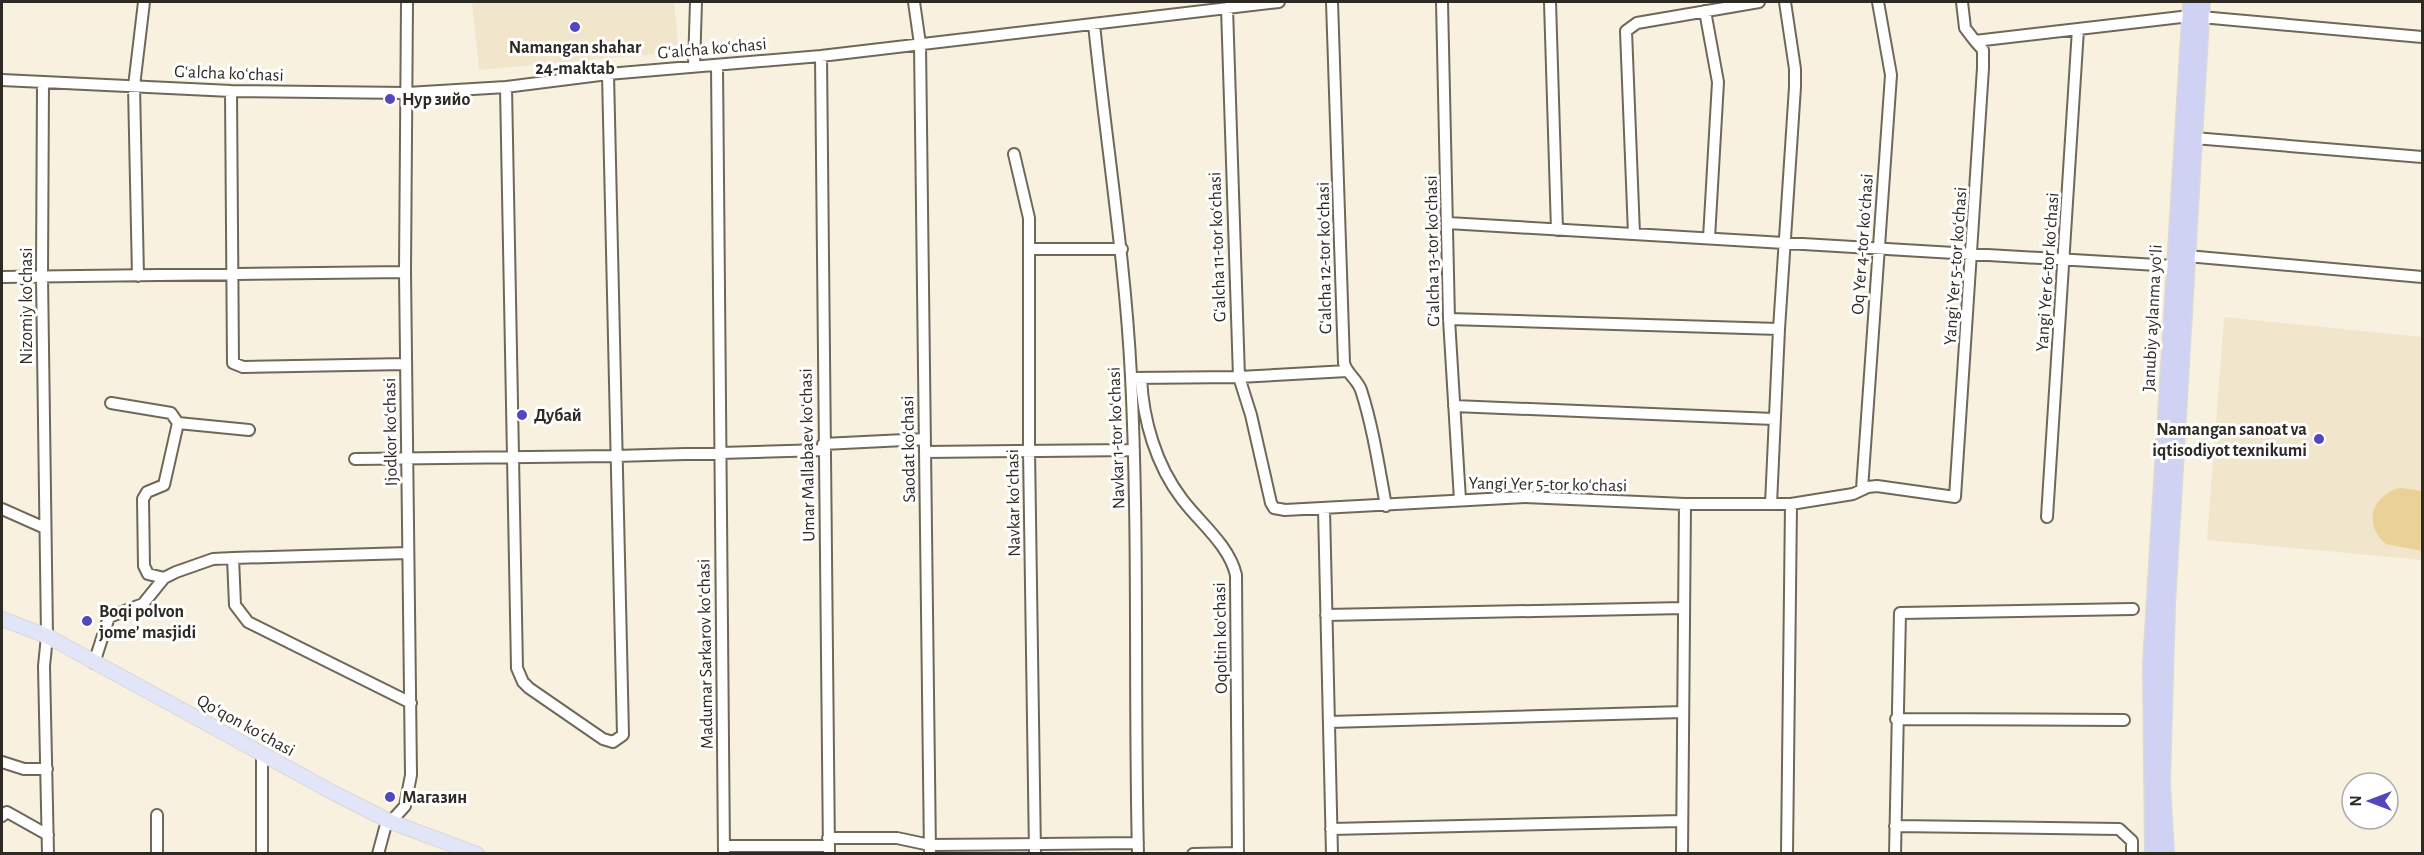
<svg xmlns="http://www.w3.org/2000/svg" width="2424" height="855" viewBox="0 0 2424 855" font-family="'Alegreya Sans',sans-serif">
<style>
.built{fill:#f1e6cc}
.garden{fill:#ead197}
.lines{fill:none;stroke-linecap:round;stroke-linejoin:round}
.minor-casing{stroke:#6f6858;stroke-width:14}
.major-casing{stroke:#d9d9d7;stroke-width:16}
.highway-casing{stroke:#d9d9d7;stroke-width:18}
.minor{stroke:#fff;stroke-width:10}
.major{stroke:#e2e4f7;stroke-width:14}
.highway{stroke:#cfd2f2;stroke-width:15}
.poi-dot{fill:#5147be;stroke:#fff;stroke-width:2}
.labels{text-anchor:middle;stroke-width:6;stroke-linejoin:round;paint-order:stroke}
.poi-label{font-size:18px;font-weight:bold;fill:#2d2a23;stroke:#fff;text-anchor:start}
.street-label{font-size:18px;fill:#2d2a23;stroke:#fff}
</style>
<rect width="100%" height="100%" fill="#f9f1df"/>
<path class="built" d="M472,2H674L679,52L479,70Z
M2224,317L2422,337V560L2207,540Z"/>
<path class="garden" d="M2401,488L2422,491V551L2386,544C2363,525 2371,494 2401,488Z"/>
<g class="lines">
<defs>
<path id="minor" d="M914,2L920,44L930,854
M1332,2L1344,363C1347,374 1357,379 1361,390C1373,427 1379,468 1386,506
M1442,2L1449,319L1460,500
M1550,2L1557,230
M1962,2L1965,28L1975,41L2190,16
M1227,8L1239,377L1347,371
M1705,11L1718,82L1709,238
M2201,17L2422,37
M1094,24C1106,142 1125,258 1131,376C1139,535 1134,695 1138,854
M821,56L829,854
M717,65L724,854
M694,66L696,2
M2,80L231,91L407,93L506,87L608,74L821,56L1279,2
M43,83L42,276L47,636L44,666L48,854
M506,87L517,668L523,682L529,688L603,739L613,742L623,735L608,74
M231,91L233,363L243,367L406,364
M2194,138L2422,157
M1014,154L1029,218V450L1035,854
M1448,223L2174,266
M1634,234L1626,31L1637,23L1759,2
M1029,249H1122
M2187,256L2422,277
M138,276L134,86L144,2
M2,277L405,272
M1449,319L1779,329
M1131,378L1239,377L1251,415L1271,503L1274,508L1285,510L1525,497L1685,504H1791L1787,854
M1141,378C1143,420 1156,465 1182,499C1200,523 1229,545 1236,575L1238,854
M111,403L171,413L178,423
M1454,406L1774,419
M823,444L925,439
M925,452L1133,450
M355,459L615,456L823,450
M1862,489L1891,75L1878,2
M1771,504L1779,329L1795,87V69L1785,2
M1791,504L1853,494L1868,487L1877,486L1955,497L1983,68V50L1975,41
M2,509L45,528
M1324,509L1332,854
M2047,517L2078,29
M408,553L233,558L235,605L248,622L411,703
M164,578L148,574L144,566L143,499L147,492L164,485L178,423L249,430
M1326,615L1684,608
M94,663L109,617L143,604L164,578L176,572L213,559L233,558
M1896,719L2124,720
M1329,722L1683,712
M2,762L24,769H47
M157,815V854
M2,816L7,812L48,835
M1895,826L2119,829L2132,841V854
M1331,829L1682,821
M828,838H897L930,845L1138,843
M724,846H829
M262,854V755
M378,854L385,828L405,806L411,775L405,272L407,2
M1193,854L1238,853
M1682,854L1685,504
M1895,854L1900,613L2133,609"/>
<path id="major" d="M2,619L47,636L332,792L391,822L477,854"/>
<path id="highway" d="M2153,854L2151,664L2191,2
M2166,854L2162,783L2167,605L2202,2"/>
</defs>
<use href="#minor" class="minor-casing"/>
<use href="#major" class="major-casing"/>
<use href="#highway" class="highway-casing"/>
<use href="#minor" class="minor"/>
<use href="#major" class="major"/>
<use href="#highway" class="highway"/>
</g>
<g class="poi-dot">
<circle cx="575" cy="27" r="6"/>
<circle cx="390" cy="99" r="6"/>
<circle cx="522" cy="415" r="6"/>
<circle cx="2319" cy="439" r="6"/>
<circle cx="87" cy="621" r="6"/>
<circle cx="390" cy="797" r="6"/>
</g>
<g class="labels">
<g class="poi-label">
<text x="575" y="53" text-anchor="middle">Namangan shahar<tspan x="575" dy="21">24-maktab</tspan></text>
<text x="402" y="105">Нур зийо</text>
<text x="534" y="421">Дубай</text>
<text x="2307" y="435" text-anchor="end">Namangan sanoat va<tspan x="2307" dy="21">iqtisodiyot texnikumi</tspan></text>
<text x="99" y="617">Boqi polvon<tspan x="99" dy="21">jome’ masjidi</tspan></text>
<text x="402" y="803">Магазин</text>
</g>
<g class="street-label">
<text transform="translate(712 48) rotate(-5)" y="6">Gʻalcha koʻchasi</text>
<text transform="translate(229 73) rotate(2)" y="6">Gʻalcha koʻchasi</text>
<text transform="translate(1862 244) rotate(-86)" y="6">Oq Yer 4-tor koʻchasi</text>
<text transform="translate(1217 247) rotate(-92)" y="6">Gʻalcha 11-tor koʻchasi</text>
<text transform="translate(1432 251) rotate(-91)" y="6">Gʻalcha 13-tor koʻchasi</text>
<text transform="translate(1324 258) rotate(-91)" y="6">Gʻalcha 12-tor koʻchasi</text>
<text transform="translate(1955 266) rotate(-86)" y="6">Yangi Yer 5-tor koʻchasi</text>
<text transform="translate(2047 272) rotate(-86)" y="6">Yangi Yer 6-tor koʻchasi</text>
<text transform="translate(26 306) rotate(-90)" y="6">Nizomiy koʻchasi</text>
<text transform="translate(2152 318) rotate(-87)" y="6">Janubiy aylanma yoʻli</text>
<text transform="translate(390 432) rotate(-91)" y="6">Ijodkor koʻchasi</text>
<text transform="translate(1116 438) rotate(-92)" y="6">Navkar 1-tor koʻchasi</text>
<text transform="translate(908 449) rotate(-91)" y="6">Saodat koʻchasi</text>
<text transform="translate(807 455) rotate(-91)" y="6">Umar Mallabaev koʻchasi</text>
<text transform="translate(1548 484) rotate(1)" y="6">Yangi Yer 5-tor koʻchasi</text>
<text transform="translate(1013 503) rotate(-91)" y="6">Navkar koʻchasi</text>
<text transform="translate(1220 638) rotate(-91)" y="6">Oqoltin koʻchasi</text>
<text transform="translate(705 654) rotate(-91)" y="6">Madumar Sarkarov koʻchasi</text>
<text transform="translate(246 725) rotate(29)" y="6">Qoʻqon koʻchasi</text>
</g>
</g>
<rect width="2424" height="855" fill="none" stroke="#2d2a23" stroke-width="6"/>
<g transform="translate(2370 801) rotate(270)"><circle r="28" fill="#ffffff" stroke="#abaaa7" stroke-width="1.5"/>
<path d="M0-4.5L10 22L0 15L-10 22Z" fill="#5147be"/>
<text y="-9" font-size="16" font-weight="bold" text-anchor="middle" fill="#2d2a23">N</text>
</g>
</svg>
